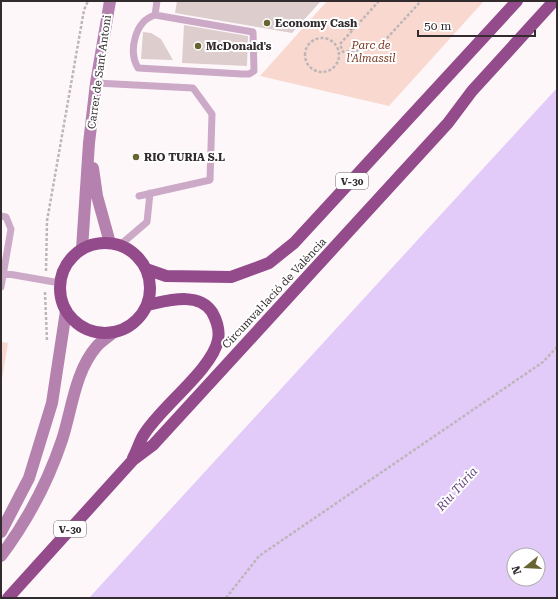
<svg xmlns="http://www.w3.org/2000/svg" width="558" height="599" viewBox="0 0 558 599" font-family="'Roboto Serif',serif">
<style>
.green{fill:#f9d9cf}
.water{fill:#e2caf9;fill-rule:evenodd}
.building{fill:#decdcd}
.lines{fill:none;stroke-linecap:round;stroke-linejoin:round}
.path{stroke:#bdb6b9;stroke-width:2.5;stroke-dasharray:3 2;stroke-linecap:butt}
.lane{stroke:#cda9c8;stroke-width:7}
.secondary{stroke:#b582af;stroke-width:12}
.highway{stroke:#934b8c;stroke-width:12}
.tree{fill:#b58d83}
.poi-dot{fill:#676431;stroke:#fff;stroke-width:1.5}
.labels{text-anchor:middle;stroke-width:4;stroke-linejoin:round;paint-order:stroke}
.shield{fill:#fff;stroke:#706b6d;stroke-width:1}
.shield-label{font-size:10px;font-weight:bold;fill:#322c2e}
.poi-label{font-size:11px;font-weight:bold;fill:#322c2e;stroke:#fff;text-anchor:start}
.park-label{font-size:11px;font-style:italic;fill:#793721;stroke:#fff}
.street-label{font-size:11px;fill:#322c2e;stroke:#fff}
.water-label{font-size:12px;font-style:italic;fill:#674782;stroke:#fff}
</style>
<rect width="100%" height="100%" fill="#fef7fa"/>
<path class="green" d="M327,1H484L389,106L260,76Z
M1,342L8,343L1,385Z"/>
<path class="water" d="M557,88L556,598H89ZM514,555H538V579H514Z"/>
<path class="building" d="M177,1H321L292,33L175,13Z
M184,25L248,36L247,66L182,63Z
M143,32L151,33L161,39L173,60L141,59Z"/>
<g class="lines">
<path class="path" d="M379,1L340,44L343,52L378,48L421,1
M305 55a17 17 0 1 1 34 0a17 17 0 1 1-34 0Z
M46,271L47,221L84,10L88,1
M45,292L47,341
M226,598L259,556L543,362L557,347"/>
<path class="lane" d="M155,15L253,32L254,71L249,74H242L138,68C128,51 135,21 155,15Z
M155,15L157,1
M96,83L193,88L212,114L210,180L139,196
M1,216L6,217L11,229L1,287
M120,245L147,222L150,193
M3,273L60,283"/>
<path class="secondary" d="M93,168L97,196L110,243
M82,249L89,143L96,83L110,1
M1,532L29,478L52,403L66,311
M1,556C27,521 48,482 62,440C72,409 75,371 97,346C102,341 108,337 114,332"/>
<path class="highway" d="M60 288a45 45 0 1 1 90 0a45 45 0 1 1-90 0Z
M146,269L166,276L231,277L269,263L294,243L517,1
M133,458C137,451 139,443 143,436C159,408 212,370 218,340C220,330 217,321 212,312C198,291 167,301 147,305
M8,598L133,460L153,445L448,123L472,91L554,1"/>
</g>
<circle class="tree" cx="351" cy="24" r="6"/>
<g class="poi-dot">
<circle cx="267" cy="23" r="4"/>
<circle cx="198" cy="46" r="4"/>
<circle cx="136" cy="157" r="4"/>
</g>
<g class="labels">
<g class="shield">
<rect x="336" y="173" width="32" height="16" rx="3"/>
<rect x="54" y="521" width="32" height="16" rx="3"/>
</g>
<g class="shield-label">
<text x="352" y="185">V-30</text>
<text x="70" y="533">V-30</text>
</g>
<g class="poi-label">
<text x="275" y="27">Economy Cash</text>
<text x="206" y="50">McDonald's</text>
<text x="144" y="161">RIO TURIA S.L</text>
</g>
<g class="park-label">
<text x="371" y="49">Parc de<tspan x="371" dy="13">l'Almassil</tspan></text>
</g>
<g class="street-label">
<text transform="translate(99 72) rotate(-82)" y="4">Carrer de Sant Antoni</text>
<text transform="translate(274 293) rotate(-47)" y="4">Circumval·lació de València</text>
</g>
<g class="water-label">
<text transform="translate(457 489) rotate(-48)" y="4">Riu Túria</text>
</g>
</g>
<rect width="558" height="599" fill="none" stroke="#322c2e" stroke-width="4"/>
<g transform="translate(526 567) rotate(252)"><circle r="19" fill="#ffffff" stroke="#adabab"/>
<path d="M0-3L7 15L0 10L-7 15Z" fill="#676431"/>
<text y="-6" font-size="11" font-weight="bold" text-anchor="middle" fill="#322c2e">N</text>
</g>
<path d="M418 30v6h117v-6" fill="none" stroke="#322c2e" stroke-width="2"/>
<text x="424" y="30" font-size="12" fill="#322c2e" stroke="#ffffff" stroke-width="3" paint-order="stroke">50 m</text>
</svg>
